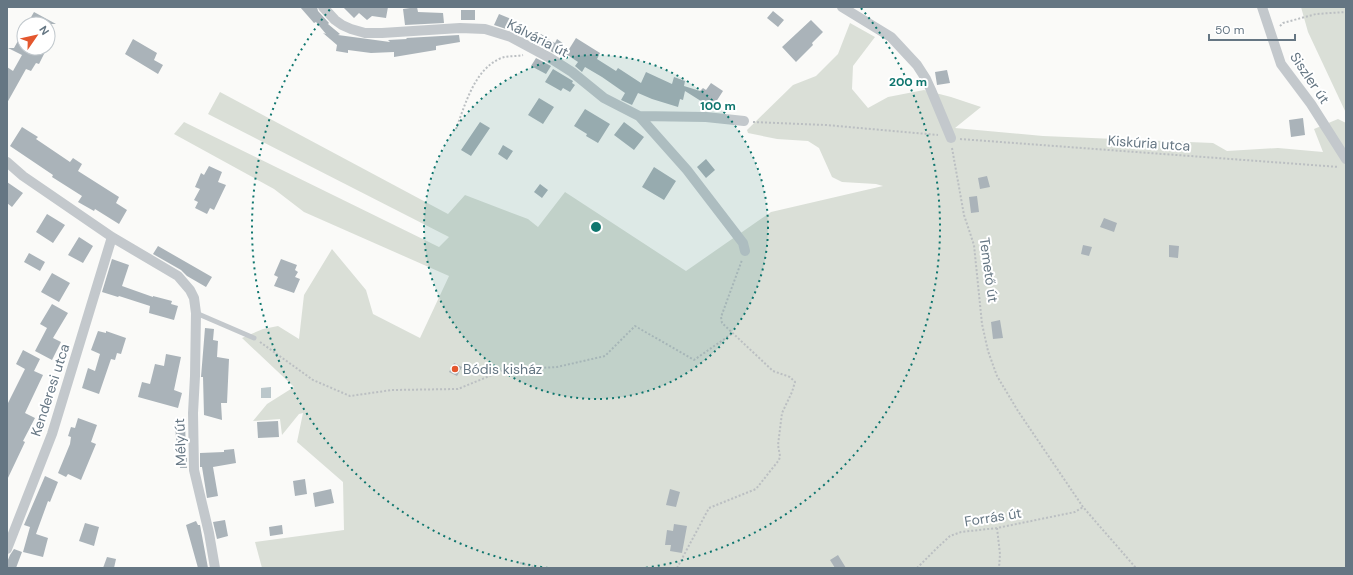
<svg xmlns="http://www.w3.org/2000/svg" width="1353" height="575" viewBox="0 0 1353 575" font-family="'DM Sans',sans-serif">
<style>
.green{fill:#dadfd7}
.water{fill:#bbc7cb}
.building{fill:#aab3b9}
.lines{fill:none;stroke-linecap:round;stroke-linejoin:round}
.path{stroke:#bbbfc2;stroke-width:2;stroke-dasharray:2 2;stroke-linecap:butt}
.service{stroke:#c3c8cc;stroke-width:5}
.minor{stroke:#c3c8cc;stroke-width:10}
.ring{fill:none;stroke:#0f766e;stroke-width:2;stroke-dasharray:2 4}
.poi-dot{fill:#e4572e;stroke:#fff;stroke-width:1.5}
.labels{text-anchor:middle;stroke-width:4;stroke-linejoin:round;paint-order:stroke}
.street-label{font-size:14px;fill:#657683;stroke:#fff}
.poi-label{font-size:14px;fill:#657683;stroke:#fff;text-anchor:start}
.centre{fill:#0f766e;stroke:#fff;stroke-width:2}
.ring-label{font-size:12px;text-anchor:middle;font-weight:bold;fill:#0f766e;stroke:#fff;stroke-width:4;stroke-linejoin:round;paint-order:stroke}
</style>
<rect width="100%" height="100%" fill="#fafaf8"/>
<path class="green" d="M1301,7H1346V113L1308,32Z
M850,23L875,37L853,66L852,89L868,108L888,97L924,90L951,97L981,107L955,128L1043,136L1213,143L1227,151L1278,148L1323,152L1314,129L1338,119L1346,123V568H262L255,542L344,530L343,482L297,442L303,413L299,414L282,435L280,419L253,421L267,404L294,387L242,338L263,329L278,326L299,339L304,295L332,249L366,290L373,314L420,338L449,276L304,212L274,189L174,134L184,122L439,247L449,237L208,114L220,92L448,214L465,195L528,219L538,227L565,192L686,271L771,212L883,186L876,184L842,182L832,177L819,148L808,141L777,139L748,133L747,130L793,85L816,76L838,54Z"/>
<path class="water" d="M271,387V398H261V388Z"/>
<path class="building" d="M300,7H317L318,11L329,23L328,24L340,34L338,35L390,42L388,40L407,39L406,38L459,35L460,42L436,46V50L394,57V52L371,53L348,50V53L336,51L337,45L323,33L326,34L316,22L314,23Z
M343,7H388L386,18L372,16L367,20L359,13L354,18Z
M417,7L418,12L443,13L444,23L405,25L403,9Z
M461,10H475V20H461Z
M773,11L784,20L778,27L767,18Z
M34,12L56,24H27Z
M499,14L511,19L506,29L494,25Z
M811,20L823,32L812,43L813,45L796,62L782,47Z
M24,30V48H37L45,52L39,64L36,63L31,71L26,69L7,103V67L13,71L22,55L8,48H14Z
M541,34L555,43L557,39L564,44L558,55L535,43Z
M576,38L600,53L597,59L616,71L618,68L641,83L646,72L672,84L674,77L685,81L684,86L700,91L703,88L706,90L711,83L723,91L712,108L685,91L683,100L680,99L678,107L652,99L638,93L632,105L621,100L625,93L602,77L585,67L582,72L575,66L578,62L566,54Z
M133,39L157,53L154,60L163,65L158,74L125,54Z
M536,58L551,66L546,74L531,66Z
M553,69L573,81L572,83L575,85L570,92L563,88L561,91L545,82Z
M947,70L950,83L937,85L935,72Z
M539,98L554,107L543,124L528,115Z
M585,109L610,124L598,143L586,136L587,134L574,126Z
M1303,118L1305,135L1291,137L1289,120Z
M480,122L490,128L471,156L461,150Z
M624,122L644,137L634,150L614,135Z
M22,127L38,137L36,139L70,162L73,158L82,164L78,171L119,197L116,203L127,210L119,224L95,209L94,211L78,202L82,196L52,177L53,175L10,146Z
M503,145L513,151L507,160L498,154Z
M706,159L715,170L706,178L697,167Z
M209,166L222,172L218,182L226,185L214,210L210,208L207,214L195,208L198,202L194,200L200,189L195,187L201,173L204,175Z
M654,167L676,181L664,200L642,187Z
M987,176L990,187L980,189L978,178Z
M7,182L23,193L12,207L7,203Z
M540,184L548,190L542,198L534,192Z
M977,196L979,212L971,213L969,197Z
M47,214L65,225L53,243L36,232Z
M1104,218L1117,223L1114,232L1100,227Z
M79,237L93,246L83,263L68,255Z
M1083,245L1092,247L1089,256L1081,254Z
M1169,245L1179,246L1178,258L1169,257Z
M158,246L212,277L206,287L187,276L181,270L153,254Z
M29,253L45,262L40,271L24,262Z
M112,259L129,265L122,286L153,297V296L172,301L171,304L178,306L174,320L149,313L150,306L119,296L118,297L102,292Z
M281,259L297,265L295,270L298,272L295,277L300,279L294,293L274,286L278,277L274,275Z
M52,273L70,283L59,302L41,292Z
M52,304L68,313L53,338L61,342L52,360L35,351L47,328L40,324Z
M1000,320L1003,338L993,339L991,322Z
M205,328L214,329L213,340L218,341L217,357L229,359L227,403H221L222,420L204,415L203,377H201Z
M98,331L106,333V331L126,338L121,354L117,353L115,360L111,359L99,394L82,388L88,368L95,371L100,354L91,350Z
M23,350L40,359L34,371L43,375L25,413L35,418L23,441L25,442L7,480V405L25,369L16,364Z
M166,354L181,357L174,390L182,393L178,408L138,397L142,382L150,384L155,364L164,366Z
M454,363L462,367L457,376L449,372Z
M78,418L97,425L91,442L96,444L81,480L68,474L66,477L58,473L70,444L71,437L68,436L71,427L75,428Z
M278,421L279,437L258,438L257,422Z
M175,424H185L186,451H177Z
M234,449L236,463L213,467L218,496L207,498L202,467H200V453L224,452V450Z
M187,454V468H180L179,455Z
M45,476L58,482L50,502L48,501L36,534L48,538L43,557L23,552L30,527L24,525Z
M305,479L307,494L295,496L293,481Z
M331,489L334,503L315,507L313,493Z
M670,489L680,492L676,507L666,505Z
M225,520L228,536L217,539L213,522Z
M196,521L198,525H200L208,568H198L186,525Z
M85,523L99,527L94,546L79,541Z
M674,524L687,526L682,553L670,551L671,545H665L667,530L673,531Z
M282,525L283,534L270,536L269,527Z
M14,549L22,552L16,568H7V562L10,555Z
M838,555L846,568H835L830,560Z
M107,557L116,559L114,568H103Z"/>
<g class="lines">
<path class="path" d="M1280,26L1283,23L1316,14L1346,12
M753,122L826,125L938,135
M456,129C465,105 474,71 499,59C507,55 515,57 523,55
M960,139L1339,167
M952,148L964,215L974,245L982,324L988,351L997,376L1018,411L1083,507L1136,568
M260,342L313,380L350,396L392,390L458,389L504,370L557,367L605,356L635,326L694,360L733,333
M997,528L1000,554L999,568
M520,563L537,568
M677,568L709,508L756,489L779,460L780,456L778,445L782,413L792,392L795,382L790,377L773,371L722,323L721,317L742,260
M917,568L937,548L950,536L961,532L997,528L1075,512L1083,507"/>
<path class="service" d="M196,313L254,338"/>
<path class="minor" d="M323,7L335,20L342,25L351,29L365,33H382L460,28L485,29L511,37L550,58L572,72L604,98L639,116L687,170L743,243L745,251
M842,7L891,37L917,65L926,79L931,90L951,138
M1262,7L1281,64L1311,104L1346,159
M639,116L706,117L744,121
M7,162L23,176L112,237L178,276L190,290L194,298L196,313L195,376L193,413L194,470L209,533L215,568
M7,549L52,434L112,237"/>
</g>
<circle cx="596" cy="227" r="172" fill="#0f766e" fill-opacity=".12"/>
<g class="ring">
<circle cx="596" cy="227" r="172"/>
<path d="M548 568A344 344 0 0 1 331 8M861 8A344 344 0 0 1 644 568"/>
</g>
<circle class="poi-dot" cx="455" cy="369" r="4"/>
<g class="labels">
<g class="street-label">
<text transform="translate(538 38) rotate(27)" y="5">Kálvária út</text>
<text transform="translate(1310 78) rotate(56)" y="5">Siszler út</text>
<text transform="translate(1149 143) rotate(4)" y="5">Kiskúria utca</text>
<text transform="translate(989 270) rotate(82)" y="5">Temető út</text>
<text transform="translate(50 390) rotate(-72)" y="5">Kenderesi utca</text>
<text transform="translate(180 442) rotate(-92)" y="5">Mély út</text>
<text transform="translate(993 517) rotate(-9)" y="5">Forrás út</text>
</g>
<g class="poi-label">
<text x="463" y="374">Bódis kisház</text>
</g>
</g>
<circle cx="596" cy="227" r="6" class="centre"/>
<g class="ring-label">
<text x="908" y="86">200 m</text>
<text x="718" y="110">100 m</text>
</g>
<rect width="1353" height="575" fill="none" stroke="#657683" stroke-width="16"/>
<g transform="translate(36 36) rotate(56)"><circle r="19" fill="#ffffff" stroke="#c1c8cd"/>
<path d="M0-3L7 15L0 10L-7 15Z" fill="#e4572e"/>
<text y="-6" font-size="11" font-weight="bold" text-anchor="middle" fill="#657683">N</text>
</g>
<path d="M1209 34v6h86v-6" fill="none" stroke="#657683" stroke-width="2"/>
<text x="1215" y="34" font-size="12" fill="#657683" stroke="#ffffff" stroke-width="3" paint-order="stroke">50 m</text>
</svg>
